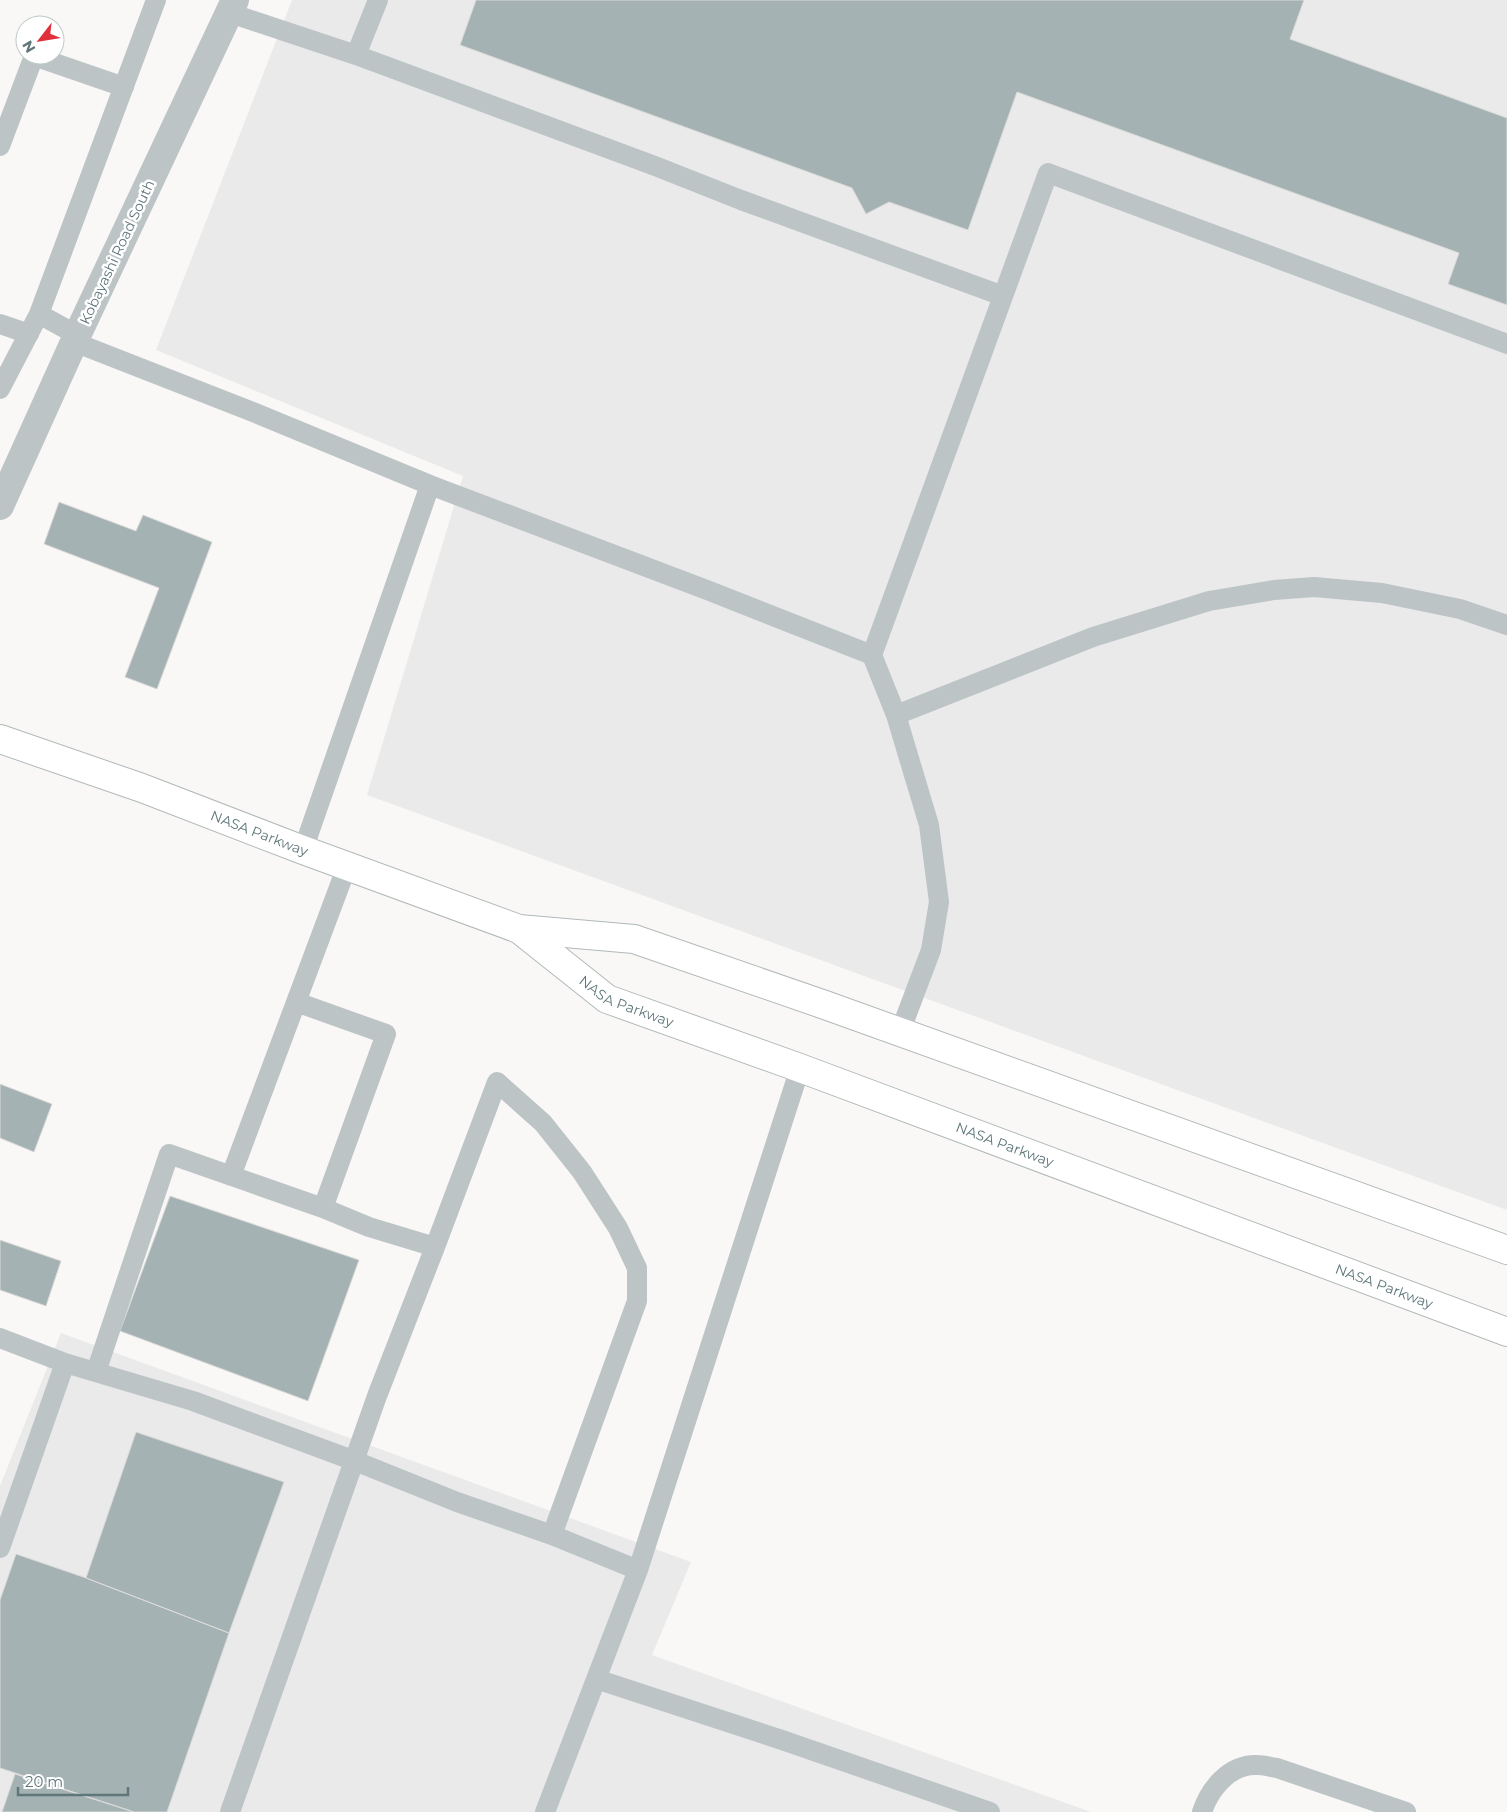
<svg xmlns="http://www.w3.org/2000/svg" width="1507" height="1812" viewBox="0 0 1507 1812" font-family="Montserrat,sans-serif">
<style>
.built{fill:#e9eae9}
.building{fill:#a4b2b3;stroke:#dadad8}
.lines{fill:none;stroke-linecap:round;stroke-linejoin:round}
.primary-casing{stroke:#b1b9ba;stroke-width:30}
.service{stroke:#bdc4c6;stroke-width:20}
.tertiary{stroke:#bdc4c6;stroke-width:28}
.primary{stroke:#fff;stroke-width:28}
.labels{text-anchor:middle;stroke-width:5;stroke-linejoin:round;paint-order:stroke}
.street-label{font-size:14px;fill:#5f777a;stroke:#fff}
</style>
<rect width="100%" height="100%" fill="#f9f8f6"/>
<path class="built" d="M292,0H1507V1210L367,795L463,476L156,350Z
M61,1333L691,1562L652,1655L1091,1812H0V1486Z"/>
<path class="building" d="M476,0H1304L1290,39L1507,118V305L1448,284L1459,253L1017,92L968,230L889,202L866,214L852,188L460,45Z
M59,502L136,531L143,515L212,542L157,689L125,677L159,588L44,544Z
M0,1084L52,1104L34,1152L0,1138Z
M170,1196L359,1260L308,1401L120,1331Z
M0,1240L61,1261L46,1306L0,1290Z
M136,1432L284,1482L229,1633L86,1578Z
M16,1554L86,1578L229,1633L167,1812H134L0,1768V1600Z
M15,1774L134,1812H2Z"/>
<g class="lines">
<defs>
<g id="primary">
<path id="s1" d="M0,739L142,788L303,850L519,929L634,939L825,1005L1507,1250"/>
<path id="s2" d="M519,929L607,999L800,1068L1507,1332"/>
</g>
</defs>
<use href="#primary" class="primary-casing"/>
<path class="service" d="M230,13L356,55L655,166L741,200L1003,296
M356,55L378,0
M0,146L34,56L124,87
M0,324L29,334
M77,335L39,314L156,0
M74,342L253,412L430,485L707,590L872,655L896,715
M0,389L39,314
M872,655L1048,173L1507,344
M303,850L430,485
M296,1002L386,1034L323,1208
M900,1032L931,950L939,902L929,825L896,715L1093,637L1209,601L1274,590L1314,587L1382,593L1460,609L1507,625
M231,1176L347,866
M0,1338L65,1363L193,1401L355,1461L457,1502L552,1535L638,1570
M96,1372L169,1154L323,1208L369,1227L435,1247
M0,1548L65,1363
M596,1679L782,1740L990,1812
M230,1812L377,1396L435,1247L497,1082L543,1123L582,1172L618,1228L637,1268V1301L552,1535
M545,1812L638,1570L800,1068
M1202,1812C1210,1788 1230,1764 1257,1765C1264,1765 1270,1767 1277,1768L1406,1812"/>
<path class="tertiary" d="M0,506L74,342L235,0"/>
<use href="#primary" class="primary"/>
</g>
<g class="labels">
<g class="street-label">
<text transform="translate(117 252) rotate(-65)" y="5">Kobayashi Road South</text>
<text dy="5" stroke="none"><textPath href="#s1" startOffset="276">NASA Parkway</textPath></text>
<text dy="5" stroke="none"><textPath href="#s2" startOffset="131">NASA Parkway</textPath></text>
<text dy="5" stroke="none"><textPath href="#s2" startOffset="536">NASA Parkway</textPath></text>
<text dy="5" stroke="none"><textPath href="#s2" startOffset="941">NASA Parkway</textPath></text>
</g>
</g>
<g transform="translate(40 40) rotate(239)"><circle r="24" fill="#ffffff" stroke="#bfc9ca"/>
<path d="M0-4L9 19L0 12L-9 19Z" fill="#df303c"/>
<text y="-8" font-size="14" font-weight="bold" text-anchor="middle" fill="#5f777a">N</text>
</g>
<path d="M18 1787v8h110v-8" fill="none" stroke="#5f777a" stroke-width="2.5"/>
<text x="25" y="1787" font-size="15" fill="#5f777a" stroke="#ffffff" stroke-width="4" paint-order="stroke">20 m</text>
</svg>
